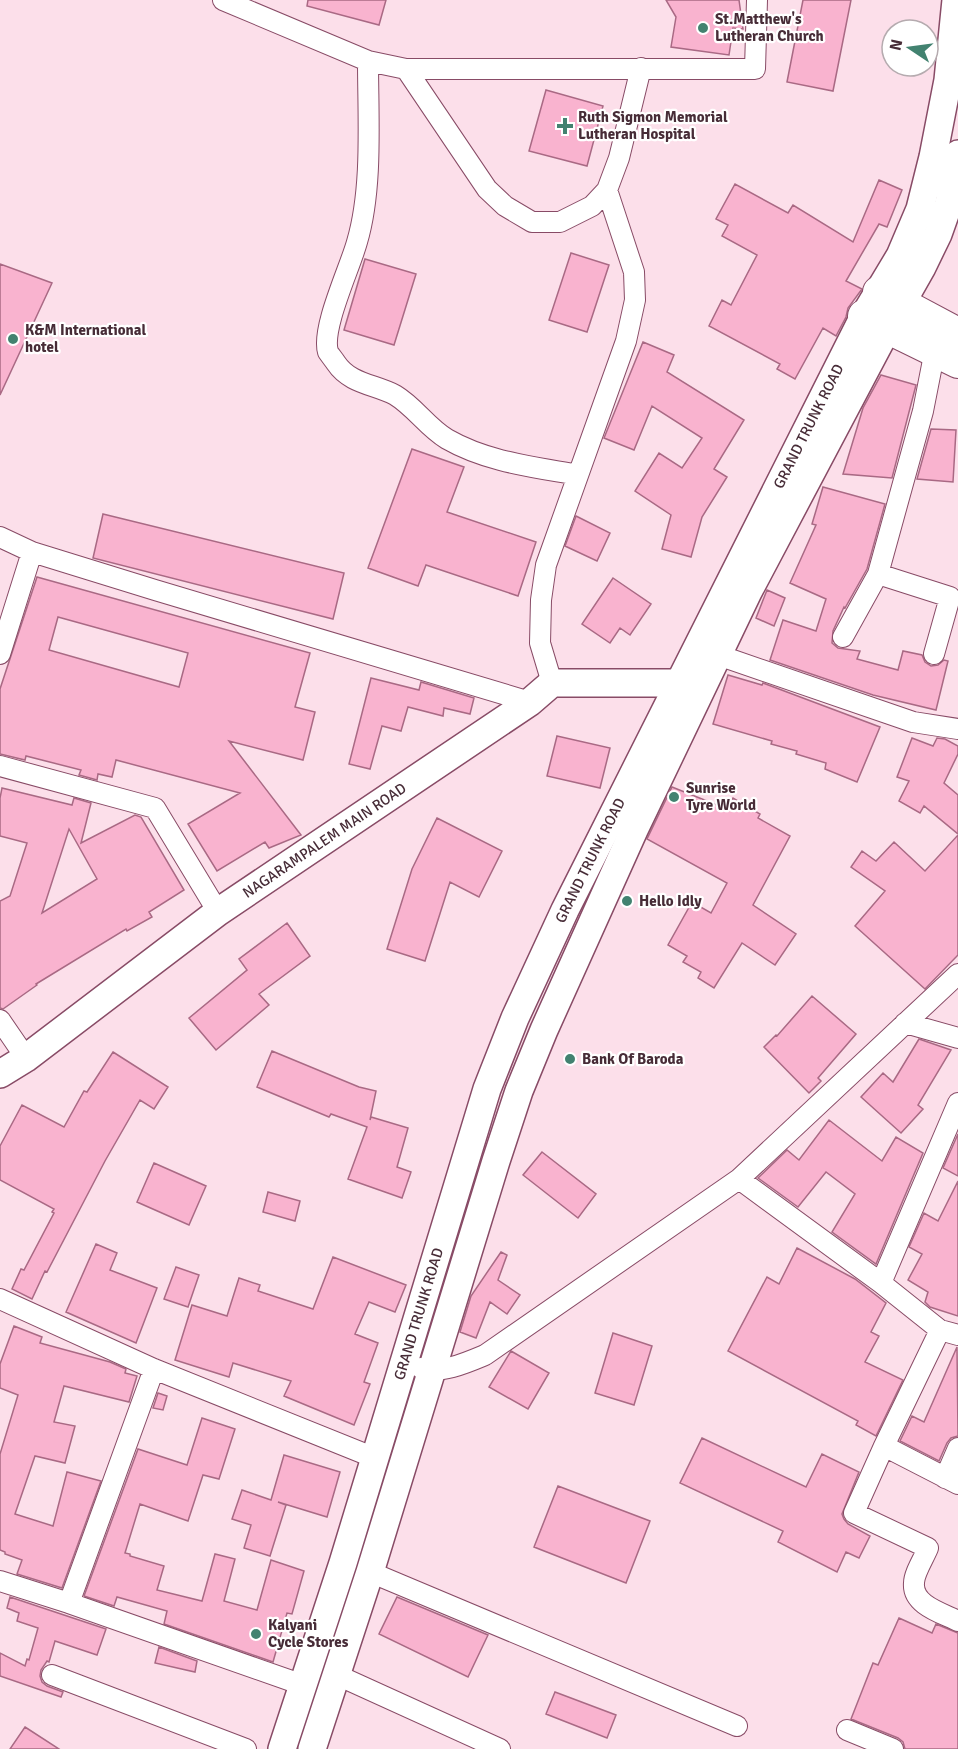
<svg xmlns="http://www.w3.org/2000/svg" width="958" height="1749" viewBox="0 0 958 1749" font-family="Signika,sans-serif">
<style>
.building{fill:#f9b3cf;stroke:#a96984;stroke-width:1.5;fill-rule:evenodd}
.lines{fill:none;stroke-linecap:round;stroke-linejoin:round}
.street-casing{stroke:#884b66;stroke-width:22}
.secondary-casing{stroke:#884b66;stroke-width:30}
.primary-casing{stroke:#884b66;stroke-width:34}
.street{stroke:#fff;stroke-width:20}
.secondary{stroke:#fff;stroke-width:27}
.primary{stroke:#fff;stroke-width:32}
.poi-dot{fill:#428270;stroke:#fff;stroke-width:2}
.labels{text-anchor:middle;stroke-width:4.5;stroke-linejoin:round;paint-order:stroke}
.poi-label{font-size:15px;font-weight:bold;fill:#472c37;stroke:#fff;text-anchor:start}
.street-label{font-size:15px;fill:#472c37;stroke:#fff}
</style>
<rect width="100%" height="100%" fill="#fcdfea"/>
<path class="building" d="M308,0H386L379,25L307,6Z
M666,0H739L743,29L733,28L729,55L671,47L676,17Z
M803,0H851L833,91L787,82Z
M546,90L603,106L587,166L529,151Z
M879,180L902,190L887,227L879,224L846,281L862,289L848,308L846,317L836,336L823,328L795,379L777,369L780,364L709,326L722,300L731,305L757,255L722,236L728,225L716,219L735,184L788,213L793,205L853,242Z
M571,253L609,265L587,332L549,320Z
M365,259L416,274L394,345L344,330Z
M0,264L52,283L0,395Z
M643,342L674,355L667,372L744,420L714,469L727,477L702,517L691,557L662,549L671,515L635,491L659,453L682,468L702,438L652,406L634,450L604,438Z
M881,375L916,385L892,478L843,474L863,408Z
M931,429L956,430L953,482L917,479Z
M412,449L464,467L447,512L536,542L518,596L426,565L418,586L368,568Z
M823,487L885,504L867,569L845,608L844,607L833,631L832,643L838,648L860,651L857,659L898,670L903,651L922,655L925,662L931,666L938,665L944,660L948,661L936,710L873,695L770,660L783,620L816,631L826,599L790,583L816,525L812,524Z
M103,514L344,573L333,619L93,558Z
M576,516L610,533L597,561L565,546Z
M37,577L310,653L295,707L315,712L303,760L229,741L301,835L269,848L265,842L217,871L188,824L240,793L116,760L112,777L98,774L97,780L79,775L81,770L26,756L25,760L0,754V689ZM58,617L188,653L179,687L49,650Z
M613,578L651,604L630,635L620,628L610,643L582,624Z
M767,590L785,598L774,626L756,618Z
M728,675L762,685L763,683L880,727L857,782L825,769L826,763L796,754L797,751L771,744L772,741L713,724Z
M371,678L419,690L421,682L474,698L470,714L444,708L443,716L408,707L401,731L382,726L370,769L349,764Z
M557,736L610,748L600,788L547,776Z
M912,738L933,746L937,738L945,739L958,746V754L944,783L958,795V834L924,806L920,813L899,801L909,781L897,777Z
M672,787L727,809L733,798L760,814L758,818L790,836L753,905L796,934L775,965L742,943L714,988L698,978L701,972L683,962L687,956L668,945L692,902L711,913L727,883L647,839Z
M2,788L72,805L74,798L91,803L81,843L135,815L141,817L184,890L149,912L152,917L127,931L126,929L36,984L37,985L3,1009L0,1008V901L10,896L27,843L0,836V798ZM69,829L97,879L42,913Z
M437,818L502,851L479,897L450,882L425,961L387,949L412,869Z
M958,835V955L925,989L855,926L885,891L851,867L862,851L876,861L894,842L925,871Z
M287,923L310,956L259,994L269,1005L216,1050L189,1018L247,970L239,959Z
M812,996L856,1034L818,1078L821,1081L809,1093L764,1047L776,1035L777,1036Z
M919,1039L951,1050L918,1105L923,1109L901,1133L861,1097L883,1073L893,1082Z
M272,1051L359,1087L376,1091L370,1120L371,1117L408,1128L397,1167L411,1172L402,1198L348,1179L367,1127L331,1114L329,1117L257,1087Z
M113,1052L168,1087L154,1109L140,1100L105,1161L47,1272L45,1271L32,1299L12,1289L21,1269L24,1270L54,1213L52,1212L54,1209L0,1180V1146L22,1105L64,1127L84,1091L87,1092Z
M829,1120L882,1161L896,1137L923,1153L876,1264L832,1232L855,1194L826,1172L798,1207L758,1178L787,1150L799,1160Z
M958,1134V1176L943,1168Z
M542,1152L596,1194L578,1218L523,1175Z
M154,1163L206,1186L189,1225L137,1202Z
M958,1181V1316L930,1307L925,1302L928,1292L908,1280L922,1254L909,1247L924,1213L938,1221Z
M268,1192L300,1201L295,1221L263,1212Z
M96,1244L117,1253L110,1270L157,1288L136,1343L66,1312Z
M797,1248L855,1279L886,1303L871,1332L879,1336L865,1362L903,1380L876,1436L856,1425L858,1421L728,1351L767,1277L779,1284Z
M501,1252L507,1255L498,1280L520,1295L507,1314L490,1302L476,1338L460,1332L471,1296Z
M333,1257L406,1285L395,1312L369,1302L355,1334L378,1343L364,1382L370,1384L354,1425L284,1396L291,1381L233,1363L229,1377L175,1360L192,1305L227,1316L239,1278L260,1285L258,1291L313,1309Z
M176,1267L199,1275L188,1307L164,1299Z
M14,1326L42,1337L40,1343L110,1362L126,1369L125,1373L137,1376L129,1402L64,1386L54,1422L75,1426L65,1463L35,1456L15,1514L53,1526L67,1472L101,1481L62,1588L17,1574L22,1560L5,1554V1552L0,1550V1454L18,1395L0,1388V1364Z
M613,1333L652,1346L634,1405L595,1393Z
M957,1347L958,1436L951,1438L947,1443L939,1461L900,1441L912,1416L924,1422Z
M511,1351L549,1373L528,1409L489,1387Z
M158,1393L167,1396L163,1410L153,1408Z
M202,1418L235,1429L219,1479L203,1475L188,1521L140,1504L125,1553L130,1554V1556L164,1566L157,1590L202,1601L215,1554L235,1559L224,1601L257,1610L271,1560L304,1571L292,1614L287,1613L273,1662L164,1624L167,1611L117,1597L114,1606L84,1596L138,1449L187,1465Z
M702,1438L806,1487L822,1454L859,1472L842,1514L844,1519L848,1524L870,1536L859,1558L846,1552L837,1572L778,1542L783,1531L680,1483Z
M284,1455L340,1472L327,1517L278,1502L286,1505L270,1556L244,1548L251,1525L232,1519L242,1490L271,1500Z
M558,1486L650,1521L626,1583L534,1547Z
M10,1597L106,1629L97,1655L55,1641L49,1662L47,1661L41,1670L40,1676L42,1682L47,1686L63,1692L61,1697L0,1676V1653L25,1666L27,1659L29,1660L38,1628L17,1621L19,1613L7,1608Z
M397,1597L488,1635L468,1677L379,1634Z
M899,1618L932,1633L936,1624L958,1633V1749H905L903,1742L898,1738L851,1719L873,1663L878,1665Z
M159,1647L197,1661L195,1672L155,1663Z
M555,1692L616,1715L607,1738L546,1714Z
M25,1727L59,1749H10Z"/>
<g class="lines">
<defs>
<path id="street" d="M223,0L368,61L406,69H755L757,0
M368,61C368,118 373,188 357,242C350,268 321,328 328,352C330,355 334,360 336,363C350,384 374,384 395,395C415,407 427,427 447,439C487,462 534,467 578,475
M406,69L487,189L505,206L532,222H560L592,206L607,190L619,158L641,68
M0,537L32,552L155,590L530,702
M878,574L950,597L934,654
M843,637L878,574L923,411L935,350
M0,654L32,552
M718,655L913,722L958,729
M552,683L540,643L541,600L546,565L626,341L635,300L634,272L607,190
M0,766L155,808L218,912
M0,1020L26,1058
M905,1023L958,1038
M739,1179L881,1283L940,1330L958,1335
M881,1283L958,1103
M0,1299L154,1369L375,1458
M940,1330L884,1446L854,1513L928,1548C924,1558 914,1573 914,1583C912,1605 942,1613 958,1621
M421,1368C441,1374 466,1363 485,1355L739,1179L958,974
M154,1369L69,1603L303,1685
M884,1446L958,1484
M945,1478L958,1448
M370,1572L737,1726
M0,1581L69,1603
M52,1675L246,1749
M337,1675L500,1749
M847,1730L893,1749"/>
<g id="secondary">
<path id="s1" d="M0,1074L26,1058L218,912L530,702L552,683H678"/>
<path id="s2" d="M282,1749L343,1563L487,1089L515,1018L565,910L864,316L900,256L920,209L933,157L948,80L956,0"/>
<path d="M312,1749L370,1572L496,1161L519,1091L544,1030L634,830L748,592L888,327L922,267L938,234L949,203L958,154"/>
</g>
<path id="primary" d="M879,292L958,334
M864,316L958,362"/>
</defs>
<use href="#street" class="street-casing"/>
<use href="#secondary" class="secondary-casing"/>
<use href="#primary" class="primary-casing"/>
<use href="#street" class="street"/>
<use href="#secondary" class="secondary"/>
<use href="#primary" class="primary"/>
</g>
<g class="poi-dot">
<circle cx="703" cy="28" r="6"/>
<path d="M562 117h6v6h6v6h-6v6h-6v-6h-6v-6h6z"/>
<circle cx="13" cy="339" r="6"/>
<circle cx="674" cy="797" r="6"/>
<circle cx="627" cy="901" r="6"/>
<circle cx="570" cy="1059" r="6"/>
<circle cx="256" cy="1634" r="6"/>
</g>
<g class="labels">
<g class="poi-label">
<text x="715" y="24">St.Matthew's<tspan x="715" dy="17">Lutheran Church</tspan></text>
<text x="578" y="122">Ruth Sigmon Memorial<tspan x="578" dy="17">Lutheran Hospital</tspan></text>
<text x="25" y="335">K&amp;M International<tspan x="25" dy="17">hotel</tspan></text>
<text x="686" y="793">Sunrise<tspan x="686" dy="17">Tyre World</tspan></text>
<text x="639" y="906">Hello Idly</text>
<text x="582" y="1064">Bank Of Baroda</text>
<text x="268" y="1630">Kalyani<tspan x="268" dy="17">Cycle Stores</tspan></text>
</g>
<g class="street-label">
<text dy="5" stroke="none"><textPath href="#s2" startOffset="1428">GRAND TRUNK ROAD</textPath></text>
<text dy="5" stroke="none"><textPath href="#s1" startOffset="400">NAGARAMPALEM MAIN ROAD</textPath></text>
<text dy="5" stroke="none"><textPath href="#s2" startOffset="942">GRAND TRUNK ROAD</textPath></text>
<text dy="5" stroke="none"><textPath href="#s2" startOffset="456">GRAND TRUNK ROAD</textPath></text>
</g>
</g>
<g transform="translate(910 48) rotate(283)"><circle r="28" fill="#ffffff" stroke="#b5abaf" stroke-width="1.5"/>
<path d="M0-4.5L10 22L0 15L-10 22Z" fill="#428270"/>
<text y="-9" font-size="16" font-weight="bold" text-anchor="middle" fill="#472c37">N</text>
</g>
</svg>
